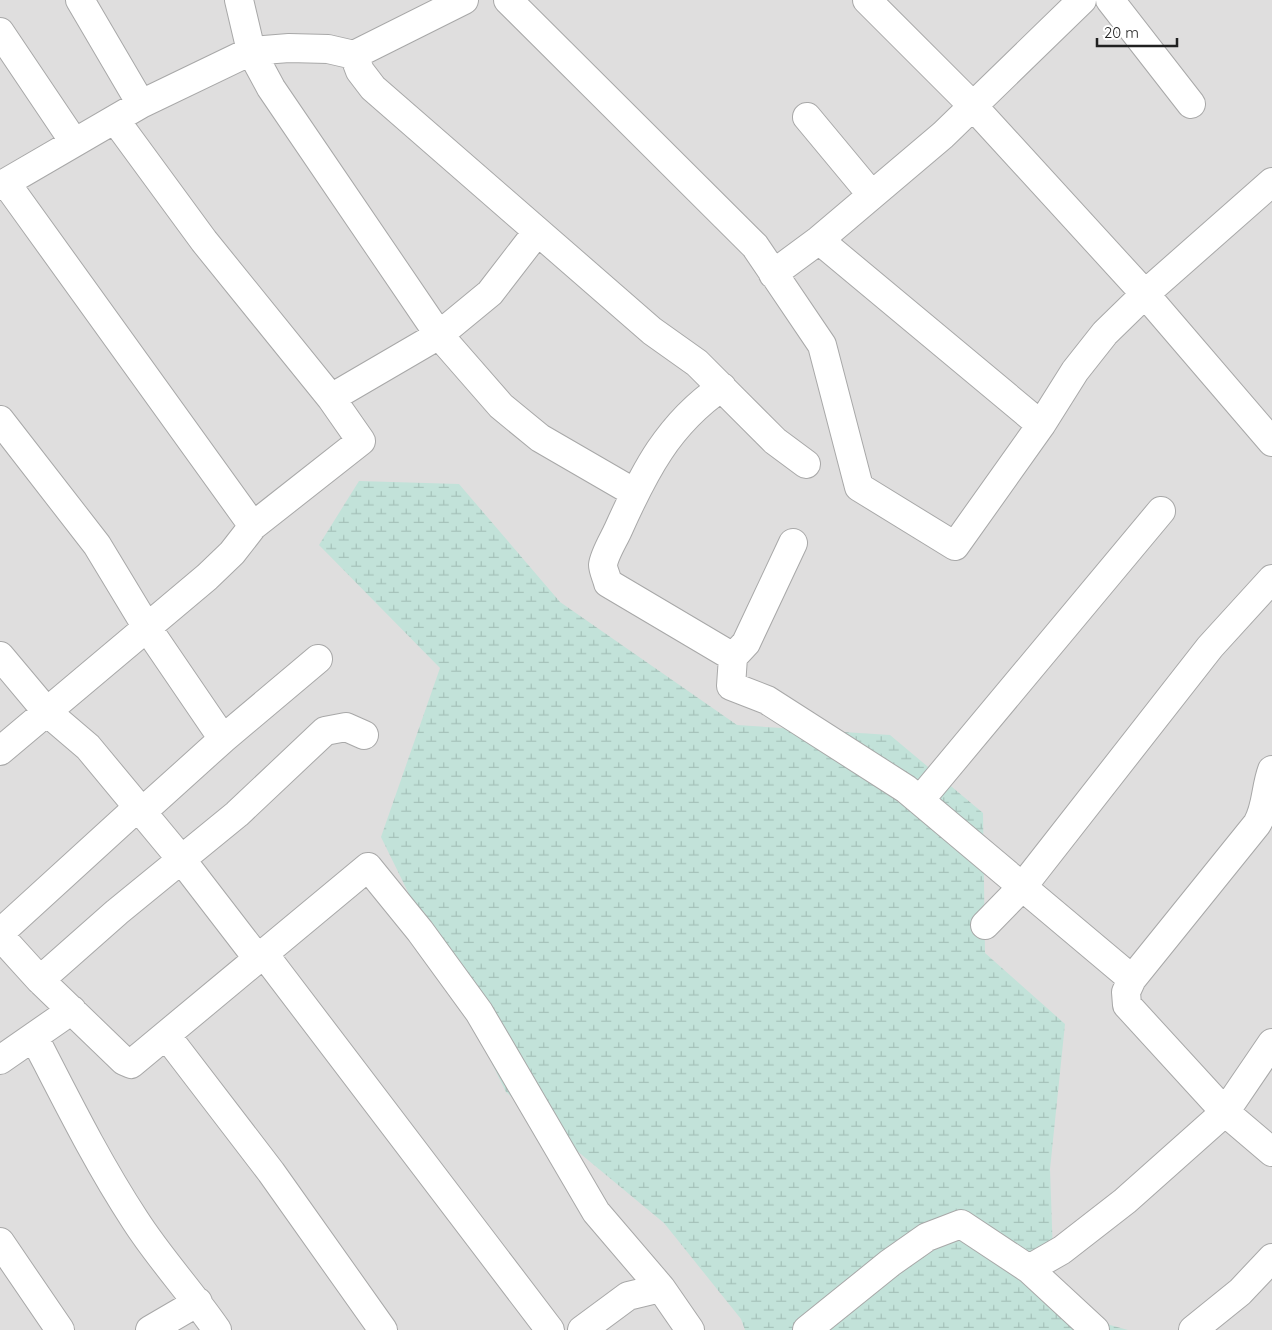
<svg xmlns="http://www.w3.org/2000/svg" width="1272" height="1330" viewBox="0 0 1272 1330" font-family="Quicksand,sans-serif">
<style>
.residential{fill:#dfdede}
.wetland{fill:url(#wetland-marsh)}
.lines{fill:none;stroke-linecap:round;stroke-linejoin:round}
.minor-casing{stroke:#a8a8a8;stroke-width:30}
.minor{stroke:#fff;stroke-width:28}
</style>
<defs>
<pattern id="wetland-marsh" width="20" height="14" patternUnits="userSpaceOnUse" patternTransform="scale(1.25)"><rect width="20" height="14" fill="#c2e2d9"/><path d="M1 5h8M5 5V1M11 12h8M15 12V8" fill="none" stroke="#a6c2ba"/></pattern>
</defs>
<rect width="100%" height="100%" fill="#f2f0e7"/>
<path class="residential" d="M0,0H1272V1330H0Z"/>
<path class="wetland" d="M359,481L459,484L560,602L737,725L890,735L983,813L985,953L1065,1024L1050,1169L1054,1283L1110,1325L1128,1330H745L741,1319L664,1223L506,1092L381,837L440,668L319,545Z"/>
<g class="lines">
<defs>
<path id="minor" d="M80,0L141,104
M239,0L251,51L271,88L439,335L501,406L540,438L635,493
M508,0L755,246L822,345L859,487L955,546L1041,425L1075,371L1105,333L1145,294L1272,182
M867,0L972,105L1145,294L1272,442
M1110,0L1191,104
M0,32L74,142
M354,55L360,71L373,88L652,331L697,363L775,441L806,464
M807,117L871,194
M6,183L253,526
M0,186L141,104L251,51L289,48L328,49L354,55L464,0
M819,240L1041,425
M773,274L819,240L943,135L1082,0
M722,387C668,424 644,472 618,530C614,539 604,555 603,565C603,570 607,578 608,583L733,657L746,643L793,543
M331,398L439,335L490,293L537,232
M0,420L97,545L146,626L223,739
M0,656L47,712L88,747L181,859L258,959
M733,657L731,686L767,700L906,789L1132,979
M0,751L207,577L232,553L253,526L361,441L331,398L204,241L116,121
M1272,770C1265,789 1267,807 1257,824L1132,979L1126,992L1127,1005L1225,1112L1272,1152
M920,800L1161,511
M142,812L223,739L318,659
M985,925L1023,886L1210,647L1272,579
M0,933L138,807
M0,936L40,980L124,1061L131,1064L368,867L420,931L479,1012L596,1212L661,1288
M264,954L550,1330
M40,980L117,912L237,814L325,731L346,727L364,735
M166,1035L271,1172L383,1330
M34,1037C66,1099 97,1162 135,1220C160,1259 191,1292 217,1330
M0,1060L72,1010
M0,1242L60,1330
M1029,1269L1062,1250L1125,1201L1225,1112L1272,1043
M150,1330L198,1302
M582,1330L628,1296L661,1288L690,1330
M807,1330L890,1263L927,1237L961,1224L1029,1269L1095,1330
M1193,1330L1240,1292L1272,1258"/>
</defs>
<use href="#minor" class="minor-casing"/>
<use href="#minor" class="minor"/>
</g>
<path d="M1097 38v8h80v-8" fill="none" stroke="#212121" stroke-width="2.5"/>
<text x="1104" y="38" font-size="15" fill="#212121" stroke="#ffffff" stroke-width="4" paint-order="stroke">20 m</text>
</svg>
